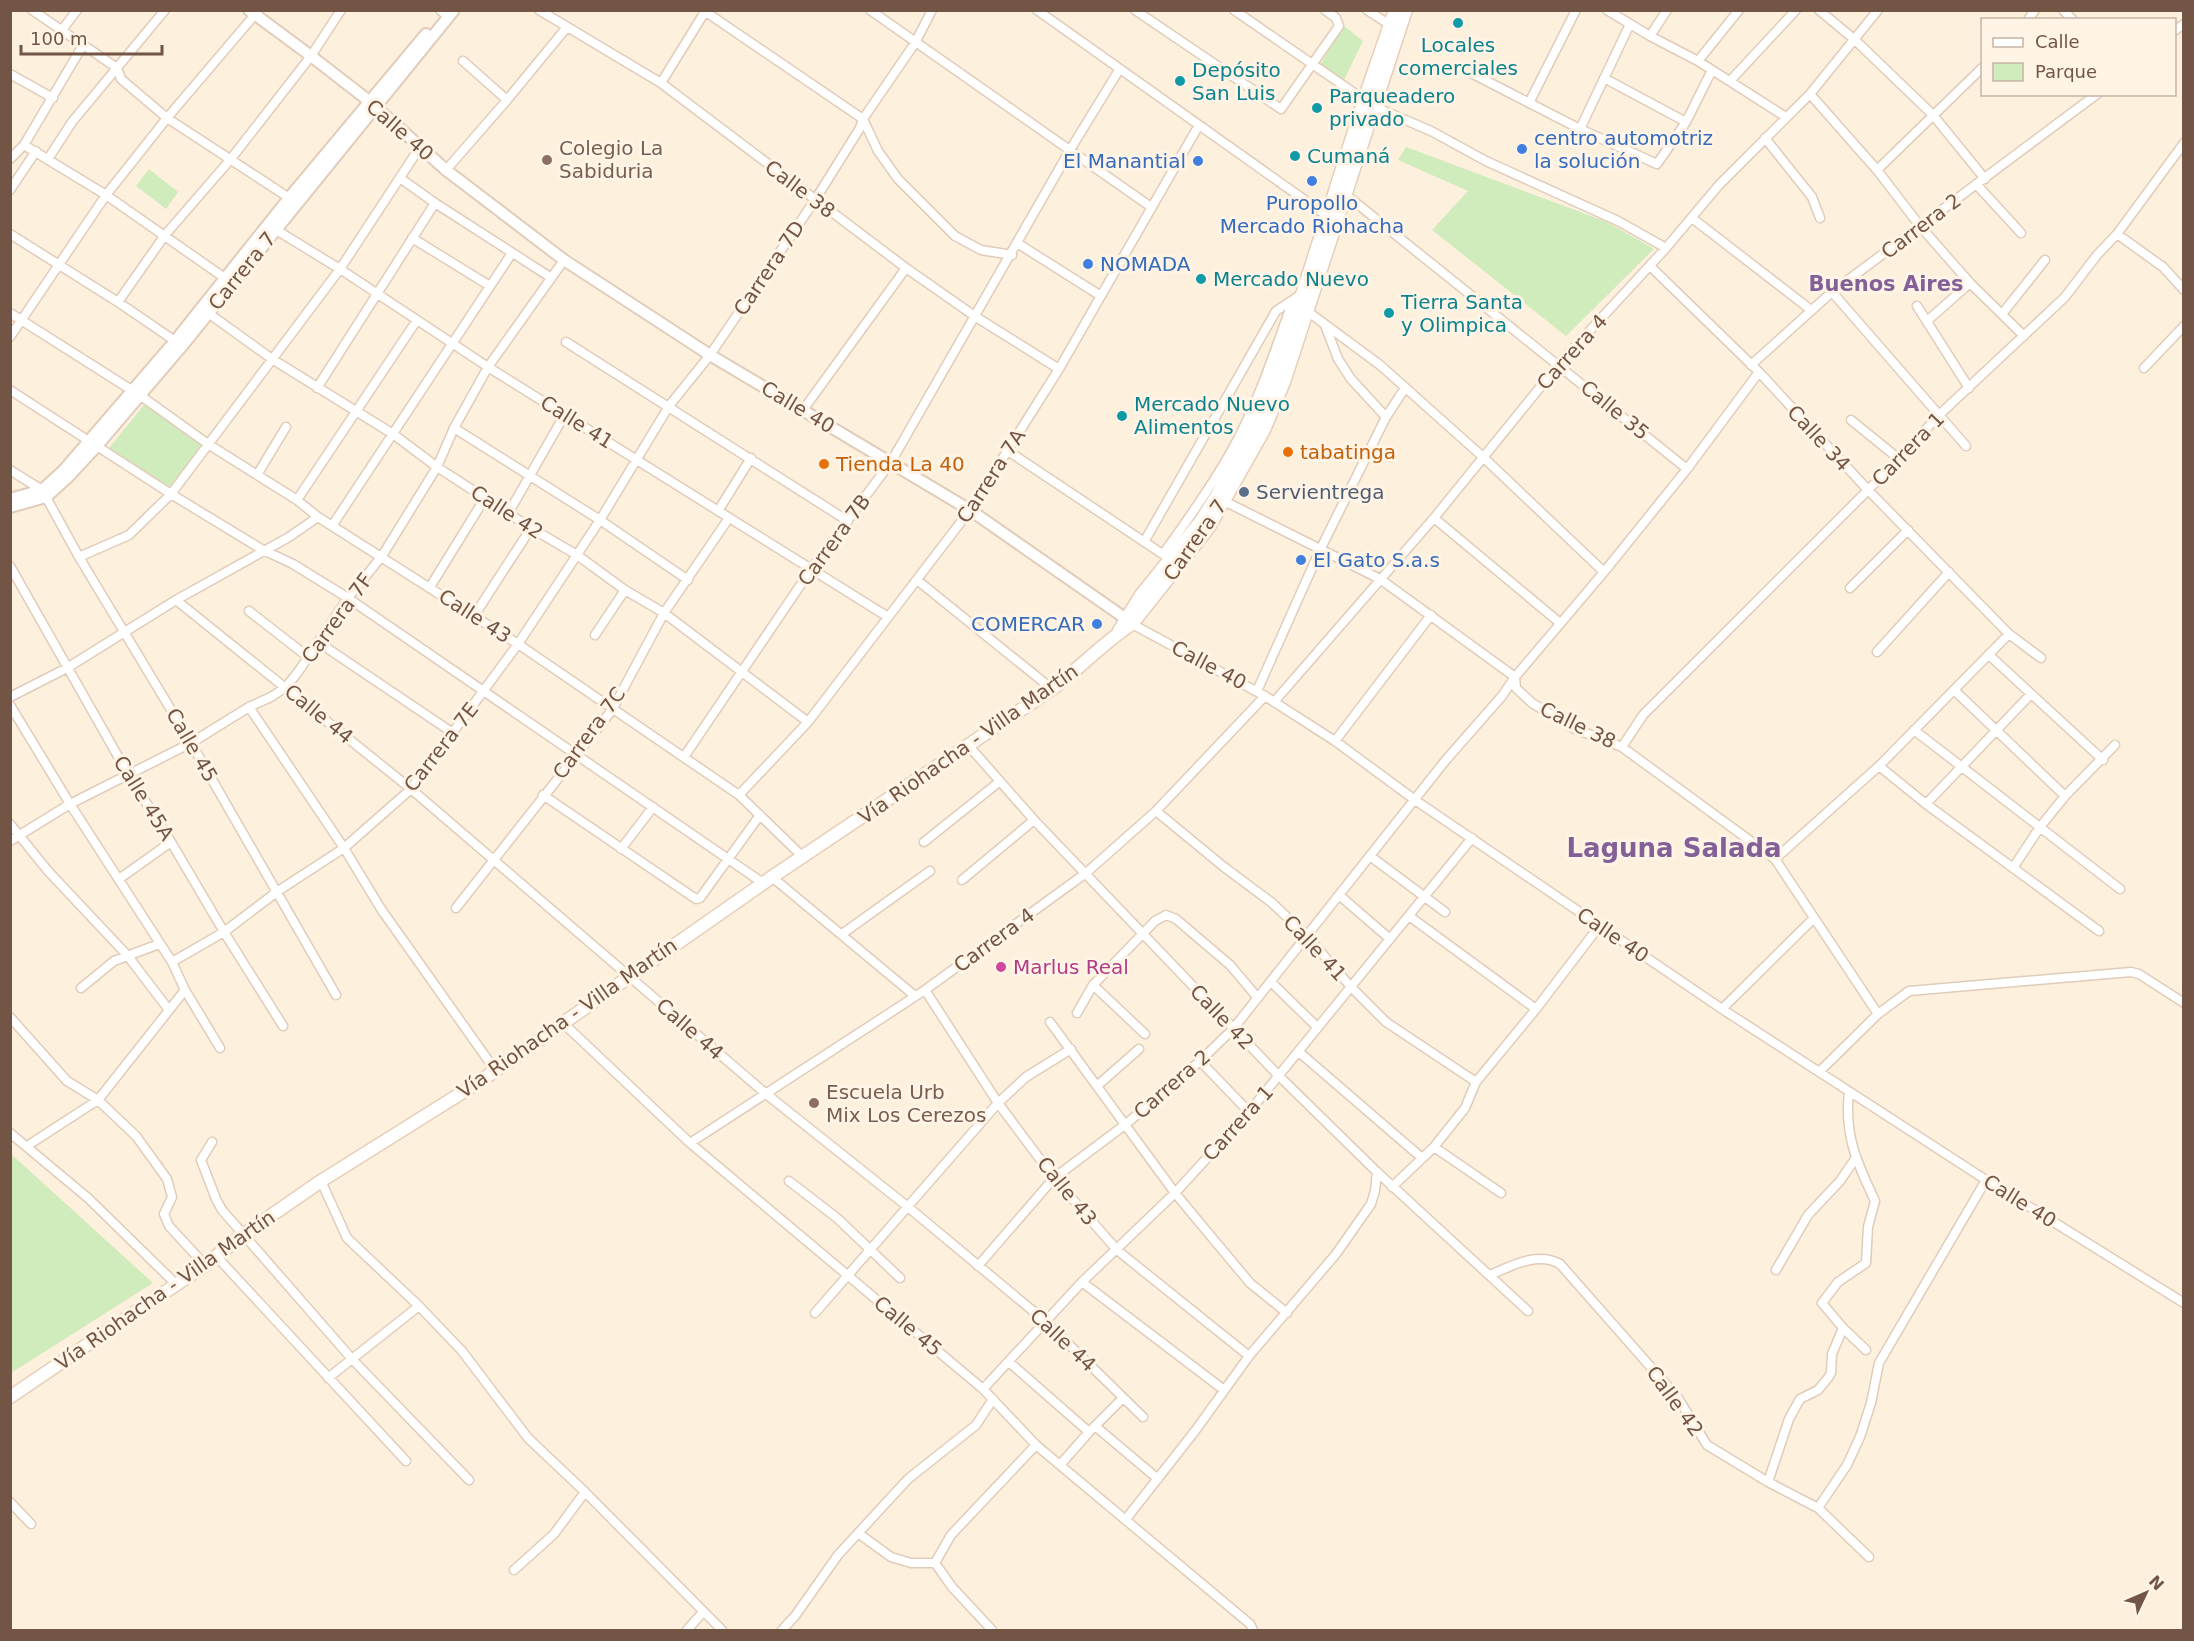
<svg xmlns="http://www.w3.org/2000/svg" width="2194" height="1641" viewBox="0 0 2194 1641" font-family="'DejaVu Sans',sans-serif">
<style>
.green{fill:#d0ebbc}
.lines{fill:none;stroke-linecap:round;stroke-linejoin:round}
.minor-casing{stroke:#e1ccba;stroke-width:11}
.tertiary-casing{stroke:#e1ccba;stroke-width:14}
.secondary-casing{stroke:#e8ceb9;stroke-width:15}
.minor{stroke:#fff;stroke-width:8}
.tertiary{stroke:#fff;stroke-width:10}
.secondary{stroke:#fff;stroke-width:12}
.culture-dot{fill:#0f9aa8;stroke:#fff4e5;stroke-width:2}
.shop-dot{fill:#3f7fe0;stroke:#fff4e5;stroke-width:2}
.education-dot{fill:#8d6e63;stroke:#fff4e5;stroke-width:2}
.food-dot{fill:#e8710a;stroke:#fff4e5;stroke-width:2}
.service-dot{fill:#5c6f8a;stroke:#fff4e5;stroke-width:2}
.hotel-dot{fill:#d1479c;stroke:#fff4e5;stroke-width:2}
.labels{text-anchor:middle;stroke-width:6;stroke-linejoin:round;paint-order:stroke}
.culture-label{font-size:20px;fill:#0d838f;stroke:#fff4e5;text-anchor:start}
.street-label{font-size:20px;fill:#735545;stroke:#fff4e5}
.shop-label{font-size:20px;fill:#366cbe;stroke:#fff4e5;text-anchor:start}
.education-label{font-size:20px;fill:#785e54;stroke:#fff4e5;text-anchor:start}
.food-label{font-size:20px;fill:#c56008;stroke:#fff4e5;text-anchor:start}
.service-label{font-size:20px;fill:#4e5e75;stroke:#fff4e5;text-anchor:start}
.hotel-label{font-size:20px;fill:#b23c85;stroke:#fff4e5;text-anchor:start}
.neighbourhood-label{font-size:21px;font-weight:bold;fill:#846098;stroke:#fff4e5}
.district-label{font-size:26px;font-weight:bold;fill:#846098;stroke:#fff4e5}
</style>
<rect width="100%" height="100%" fill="#fdf0dd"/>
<path class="green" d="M1344,26L1363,41L1343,82L1319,66Z
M1406,147L1607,222L1654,249L1566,336L1432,230L1468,191L1398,160Z
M149,169L178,192L166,209L136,186Z
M144,405L205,442L170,487L109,448Z
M10,1153L153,1283L11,1373H10Z"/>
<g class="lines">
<defs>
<path id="minor" d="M32,10L117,68L121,79L167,118L294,201
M440,10L449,17
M539,10L661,83L906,268L976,317L1059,369
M703,10L863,119L878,151L898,179L955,236L981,250L1012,255
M870,10L1151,207
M1037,10L1330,218
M1135,10L1281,109L1339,26L1336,18L1325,10
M1234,10L1373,106L1431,131L1486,161L1618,221L1666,248
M1367,10L1390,25
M1607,10L1650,36L1698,61L1786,117
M1819,10L1855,40L1933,115L1985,179
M2063,10L2073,20
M2028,20L2035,10
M62,30L77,10
M2174,31L2184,24
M1650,36L1667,10
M463,61L507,100
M1698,61L1739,10
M10,74L53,98
M1473,74L1580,129L1657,164L1686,122L1712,70
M1604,78L1686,122
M1730,81L1796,10
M661,83L706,10
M1810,94L1877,170L1920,226L1970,283L2024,336
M1529,103L1576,10
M1580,129L1630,24
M1765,138L1812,197L1820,218
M24,145L106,195L229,281
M10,159L24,145L83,45
M48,159L72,122L165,10
M446,170L507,100L567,27
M1877,170L1982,68
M400,178L435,203L550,277
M1976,184L2021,233
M10,190L36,151
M1345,194L1687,469
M1692,218L1811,310
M273,228L340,269L488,367L888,617
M10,234L118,302L178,343
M2117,234L2163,267L2184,290
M412,238L490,286
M1017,243L1101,296
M1650,266L1759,372L1868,490L2009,634L2041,658
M1832,292L1966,446
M118,302L165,235L230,160L311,56L341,10
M1917,306L1969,388
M204,310L272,359L393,434L437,467L531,528L577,555L625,590L664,613L808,722
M1307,311L1380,365L1483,457L1604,572
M10,313L141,396L208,444L297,500L318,517L518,644L739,795L803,857
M2002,314L2045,260
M1927,321L1970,283
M1325,325L1338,359L1351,379L1386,417
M10,337L106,195L167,118L258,11
M566,342L848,521
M1751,365L1832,292L2097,94
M2144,368L2184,326
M317,388L435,203
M10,390L171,494L263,550L293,564L348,598L763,883
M803,410L906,268
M1851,420L1899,459
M454,428L600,520L688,580
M1008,451L1167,557
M10,470L42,490L46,497L79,557L191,743L336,995
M257,475L286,427
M297,500L417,320
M1224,501L1380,579L1515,677L1516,688L1532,703L1573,728L1622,747L1775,859L1878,1014
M718,511L751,458
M509,512L565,414
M1434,518L1560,623
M332,526L512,253
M1144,542L1276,311L1303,293
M1163,554C1187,521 1212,486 1232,450C1258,403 1275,351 1293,300
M79,557L129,535L171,494L340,269L420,147
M10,566L128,774L171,842L224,932L283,1026
M917,580L1052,689
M430,587L485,498
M1850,588L1908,530
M176,600L411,789L765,1093L908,1207L1045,1321L1143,1417
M249,611L308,657
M474,616L531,528
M1132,624L1265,696L1335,741L1415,800L1722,1009L1986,1180L2184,1303
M595,635L625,590
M318,642L453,733
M1877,652L1949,572
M1989,655L2103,760
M1954,690L2065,796
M1257,691L1320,550L1386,417L1405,388
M10,697L67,668L176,600L289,537L318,517
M1274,702L1434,518L1559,364L1666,248L1719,185L1810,94L1878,10
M10,705L70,804L172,962L185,990L220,1048
M249,707L344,848L381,909L495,1070
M1914,730L2120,889
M1335,741L1431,615
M968,745L1034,820L1279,1076L1377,1172L1528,1311
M1622,747L1643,715L1899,459L1939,415L2065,297L2097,255L2117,234L2184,143
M684,757L812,568L891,462L1070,150L1119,70
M1879,766L1926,804L2099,931
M543,795L696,899L700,898L760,815
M739,795L808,722L970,510L1059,369L1199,125
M1926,804L2031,694
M1156,811L1224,867L1271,902L1307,936L1351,987L1386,1022L1476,1082
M10,824L48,871L127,955L169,1010
M10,841L70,804L191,743L249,707L271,697L286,687L298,672L348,598L382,556L437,467L454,428L488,367L564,260
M924,842L999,782
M621,849L653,807
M1370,856L1445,912
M1775,859L1879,766L2009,634
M2013,868L2040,827L2065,796L2115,745
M772,877L915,996
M119,879L171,842
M962,880L1034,820
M1339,895L1390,939
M456,908L612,710L664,613L729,518
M1409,916L1536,1009
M842,934L930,871
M172,962L224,932L278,891L344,848L411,789L518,644L600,520L669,406L710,355L815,200L860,128L863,119L915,43L932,10
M1271,982L1317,1027
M1093,985L1145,1034
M81,988L114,961L159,944
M925,990L998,1103L1054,1178L1117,1250L1249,1356
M1722,1009L1814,918
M1077,1013L1093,985L1155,921L1166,915L1176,919L1230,965L1258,998
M10,1017L67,1081L98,1100L136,1136L167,1179L172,1197L164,1214L169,1226L205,1265
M562,1022L690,1143L983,1389L1036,1445L1250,1624L1253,1630
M1050,1022L1175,1193L1209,1234L1250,1283L1287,1313
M1299,1052L1422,1158
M1200,1061L1249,1112
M1819,1072L1878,1014L1909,991L2131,972L2139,974L2184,1003
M1098,1085L1139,1049
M1849,1092C1844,1135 1857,1163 1875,1201L1868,1227L1866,1263L1838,1282L1822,1303L1843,1328L1866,1350
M10,1133L88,1198L177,1285
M212,1142L201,1160L216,1199L222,1210L352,1359L469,1480
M690,1143L925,990L1086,873L1156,811L1265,696
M27,1146L98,1100L185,990
M1434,1147L1501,1193
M321,1181L347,1238L419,1306L462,1351L528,1438L585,1492L722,1630
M789,1181L837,1218L900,1278
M1392,1187L1434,1147L1465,1108L1476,1082L1536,1009L1600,925
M216,1256L406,1461
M978,1266L1054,1178L1126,1124L1200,1061L1233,1029L1445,761L1502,696L1515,677L1604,572L1687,469L1759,372
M1776,1270L1808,1215L1840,1181L1855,1159
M1490,1275C1511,1266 1538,1251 1560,1264L1678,1398L1707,1445L1768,1482L1818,1508L1869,1557
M1082,1282L1224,1390
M815,1313L998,1103L1026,1077L1071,1049
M1009,1362L1089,1432
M328,1378L419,1306
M983,1389L1082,1282L1175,1193L1249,1112L1472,838
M1095,1426L1158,1479
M1060,1465L1089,1432L1123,1398
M1768,1482L1789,1419L1800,1399L1818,1390L1828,1378L1831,1373L1832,1354L1843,1328
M10,1502L31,1524
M1818,1508L1847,1465L1860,1437L1871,1403L1879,1363L1986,1180
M1126,1519L1195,1431L1249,1356L1336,1254L1371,1204L1375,1191L1377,1172
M858,1533L891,1557L911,1563H935
M514,1570L554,1534L585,1492
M687,1630L703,1612
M782,1630L795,1616L838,1555L908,1479L976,1425L993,1399
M992,1630L952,1587L935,1563L951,1535L1036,1445"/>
<path id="tertiary" d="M249,10L311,56L369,101L446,170L564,260L710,355L970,510L1132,623
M10,499L42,490L63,471L175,341L289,198L426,34
M10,507L46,497L68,477L96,447L182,346L454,10"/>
<path id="secondary" d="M1119,631L1141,595L1200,522L1216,497L1253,427L1276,376L1364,100L1395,10
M10,1397L205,1265L243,1235L321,1181L479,1082L772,877L1052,689C1080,668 1104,642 1132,624L1209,527L1264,430L1284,382L1406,10"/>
</defs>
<use href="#minor" class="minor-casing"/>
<use href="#tertiary" class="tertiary-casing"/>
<use href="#secondary" class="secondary-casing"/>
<use href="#minor" class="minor"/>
<use href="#tertiary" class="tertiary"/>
<use href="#secondary" class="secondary"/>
</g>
<g class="culture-dot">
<circle cx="1458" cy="23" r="6"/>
<circle cx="1180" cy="81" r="6"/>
<circle cx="1317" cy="108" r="6"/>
<circle cx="1295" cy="156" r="6"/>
<circle cx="1201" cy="279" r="6"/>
<circle cx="1389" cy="313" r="6"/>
<circle cx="1122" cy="416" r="6"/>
</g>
<g class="shop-dot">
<circle cx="1522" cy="149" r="6"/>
<circle cx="1198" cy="161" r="6"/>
<circle cx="1312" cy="181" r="6"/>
<circle cx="1088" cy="264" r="6"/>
<circle cx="1301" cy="560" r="6"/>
<circle cx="1097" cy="624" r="6"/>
</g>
<g class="education-dot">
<circle cx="547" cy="160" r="6"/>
<circle cx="814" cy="1103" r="6"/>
</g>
<g class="food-dot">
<circle cx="1288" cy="452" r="6"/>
<circle cx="824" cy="464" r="6"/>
</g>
<circle class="service-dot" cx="1244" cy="492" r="6"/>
<circle class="hotel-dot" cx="1001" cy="967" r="6"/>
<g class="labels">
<g class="culture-label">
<text x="1458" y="52" text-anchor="middle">Locales<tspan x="1458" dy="23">comerciales</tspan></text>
<text x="1192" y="77">Depósito<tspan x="1192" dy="23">San Luis</tspan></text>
<text x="1329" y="103">Parqueadero<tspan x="1329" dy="23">privado</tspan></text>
<text x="1307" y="163">Cumaná</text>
<text x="1213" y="286">Mercado Nuevo</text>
<text x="1401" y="309">Tierra Santa<tspan x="1401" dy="23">y Olimpica</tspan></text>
<text x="1134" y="411">Mercado Nuevo<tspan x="1134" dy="23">Alimentos</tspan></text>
</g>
<g class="street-label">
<text transform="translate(400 130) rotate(41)" y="7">Calle 40</text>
<text transform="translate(800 189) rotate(37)" y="7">Calle 38</text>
<text transform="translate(1921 226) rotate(-37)" y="7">Carrera 2</text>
<text transform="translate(769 268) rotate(-56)" y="7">Carrera 7D</text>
<text transform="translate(242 271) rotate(-51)" y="7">Carrera 7</text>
<text transform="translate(1572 352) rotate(-48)" y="7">Carrera 4</text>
<text transform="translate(798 407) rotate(31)" y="7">Calle 40</text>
<text transform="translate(1615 410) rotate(39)" y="7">Calle 35</text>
<text transform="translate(577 422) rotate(32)" y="7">Calle 41</text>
<text transform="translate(1819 438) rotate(47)" y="7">Calle 34</text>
<text transform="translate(1908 449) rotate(-46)" y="7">Carrera 1</text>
<text transform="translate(991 476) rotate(-57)" y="7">Carrera 7A</text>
<text transform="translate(507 512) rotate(33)" y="7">Calle 42</text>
<text transform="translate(834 540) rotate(-54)" y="7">Carrera 7B</text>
<text transform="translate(1195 540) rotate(-55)" y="7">Carrera 7</text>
<text transform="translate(475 616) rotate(33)" y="7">Calle 43</text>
<text transform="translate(337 618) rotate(-54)" y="7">Carrera 7F</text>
<text transform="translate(1209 665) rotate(28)" y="7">Calle 40</text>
<text transform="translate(319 714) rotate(39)" y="7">Calle 44</text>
<text transform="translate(1578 725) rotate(26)" y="7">Calle 38</text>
<text transform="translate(589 733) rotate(-54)" y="7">Carrera 7C</text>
<text transform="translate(968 744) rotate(-35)" y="7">Vía Riohacha - Villa Martín</text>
<text transform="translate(192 745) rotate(60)" y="7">Calle 45</text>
<text transform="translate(441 747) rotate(-52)" y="7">Carrera 7E</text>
<text transform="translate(144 798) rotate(58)" y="7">Calle 45A</text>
<text transform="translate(1613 935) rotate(34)" y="7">Calle 40</text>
<text transform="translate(994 940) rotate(-36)" y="7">Carrera 4</text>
<text transform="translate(1315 948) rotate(47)" y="7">Calle 41</text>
<text transform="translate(1222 1017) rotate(46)" y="7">Calle 42</text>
<text transform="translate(567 1018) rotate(-35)" y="7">Vía Riohacha - Villa Martín</text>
<text transform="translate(690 1029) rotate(41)" y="7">Calle 44</text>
<text transform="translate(1172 1084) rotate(-41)" y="7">Carrera 2</text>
<text transform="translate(1238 1123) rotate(-48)" y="7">Carrera 1</text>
<text transform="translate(1067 1191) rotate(51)" y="7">Calle 43</text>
<text transform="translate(2020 1201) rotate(32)" y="7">Calle 40</text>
<text transform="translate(165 1290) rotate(-35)" y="7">Vía Riohacha - Villa Martín</text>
<text transform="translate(908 1326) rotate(40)" y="7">Calle 45</text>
<text transform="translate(1063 1340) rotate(43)" y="7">Calle 44</text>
<text transform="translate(1675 1401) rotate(54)" y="7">Calle 42</text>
</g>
<g class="shop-label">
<text x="1534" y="145">centro automotriz<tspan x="1534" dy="23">la solución</tspan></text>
<text x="1186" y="168" text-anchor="end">El Manantial</text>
<text x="1312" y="210" text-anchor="middle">Puropollo<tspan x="1312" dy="23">Mercado Riohacha</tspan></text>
<text x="1100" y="271">NOMADA</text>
<text x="1313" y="567">El Gato S.a.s</text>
<text x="1085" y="631" text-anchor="end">COMERCAR</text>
</g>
<g class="education-label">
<text x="559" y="155">Colegio La<tspan x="559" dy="23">Sabiduria</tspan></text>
<text x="826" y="1099">Escuela Urb<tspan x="826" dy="23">Mix Los Cerezos</tspan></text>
</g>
<g class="food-label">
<text x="1300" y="459">tabatinga</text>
<text x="836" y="471">Tienda La 40</text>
</g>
<g class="service-label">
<text x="1256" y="499">Servientrega</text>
</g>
<g class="hotel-label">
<text x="1013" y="974">Marlus Real</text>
</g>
<g class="neighbourhood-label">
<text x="1886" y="291">Buenos Aires</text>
</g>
<g class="district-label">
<text x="1674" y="857">Laguna Salada</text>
</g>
</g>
<rect width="2194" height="1641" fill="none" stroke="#735545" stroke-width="24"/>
<rect x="1981" y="18" width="195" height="78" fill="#fff4e5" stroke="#c7b4a5" stroke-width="1.5"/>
<rect x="1993" y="38" width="30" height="9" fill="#ffffff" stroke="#c7b4a5" stroke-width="1.5"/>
<text x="2035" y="48" font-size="18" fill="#735545">Calle</text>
<rect x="1993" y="63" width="30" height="18" fill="#d0ebbc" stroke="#c7b4a5" stroke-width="1.5"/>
<text x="2035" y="78" font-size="18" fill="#735545">Parque</text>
<g transform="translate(2146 1593) rotate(46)" stroke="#fff4e5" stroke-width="4.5" paint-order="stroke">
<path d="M0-4.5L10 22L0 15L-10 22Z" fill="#735545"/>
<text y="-9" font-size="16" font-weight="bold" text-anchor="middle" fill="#735545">N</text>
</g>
<path d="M21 45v9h141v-9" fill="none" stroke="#735545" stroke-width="3"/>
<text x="30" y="45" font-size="18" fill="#735545" stroke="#fff4e5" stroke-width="4.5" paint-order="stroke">100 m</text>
</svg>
